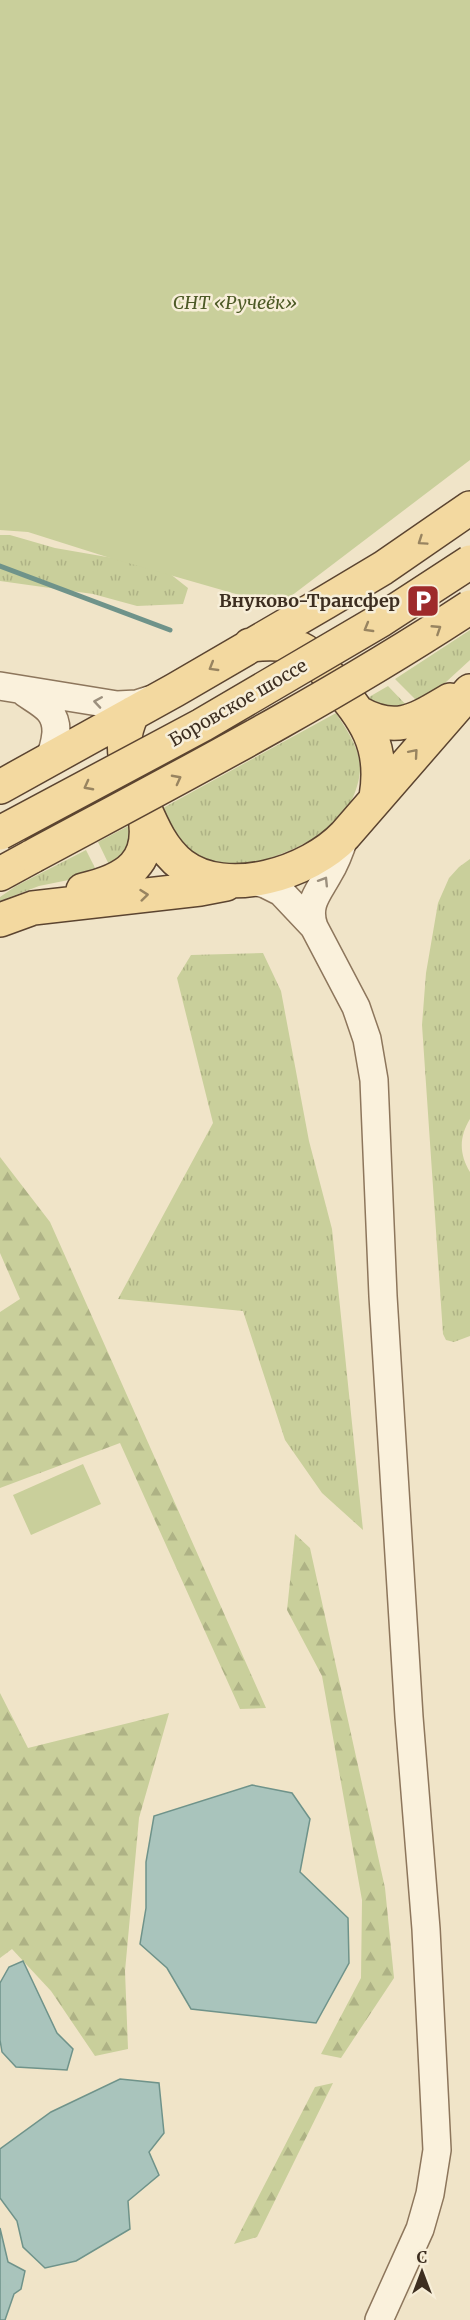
<svg xmlns="http://www.w3.org/2000/svg" width="470" height="2320" viewBox="0 0 470 2320" font-family="Merriweather,serif">
<style>
.grass{fill:url(#grass-tufts)}
.forest{fill:url(#forest-firs)}
.garden{fill:#c9cf9b}
.water{fill:#a9c4bc;stroke:#6f938a;stroke-width:1.5}
.lines{fill:none;stroke-linecap:round;stroke-linejoin:round}
.stream{stroke:#6f938a;stroke-width:5}
.minor-casing{stroke:#8d765c;stroke-width:30}
.major-casing{stroke:#5b4430;stroke-width:36}
.minor{stroke:#faf1dc;stroke-width:27}
.major{stroke:#f3d9a0;stroke-width:33}
.major-bridge-casing{stroke:#5b4430;stroke-width:36;stroke-linecap:butt}
.major-bridge{stroke:#f3d9a0;stroke-width:33}
.oneway{stroke:#988460}
.oneway2{stroke:#9c907e}
.labels{text-anchor:middle;stroke-width:5;stroke-linejoin:round;paint-order:stroke}
.park-label{font-size:18px;font-style:italic;fill:#4d5a26;stroke:#f7eed8}
.poi-label{font-size:18px;font-weight:bold;fill:#3d2e20;stroke:#f7eed8;text-anchor:end}
.street-label{font-size:18px;fill:#3d2e20;stroke:#f7eed8}
</style>
<defs>
<pattern id="grass-tufts" width="24" height="20" patternUnits="userSpaceOnUse" patternTransform="scale(1.5)"><rect width="24" height="20" fill="#c9cf9b"/><path d="M3 7l-1-3M5 7V3M7 7l1-3M15 17l-1-3M17 17v-4M19 17l1-3" fill="none" stroke="#aeb285"/></pattern>
<pattern id="forest-firs" width="22" height="20" patternUnits="userSpaceOnUse" patternTransform="scale(1.5)"><rect width="22" height="20" fill="#c9cf9b"/><path d="M5 1l3.5 6h-7zM16 11l3.5 6h-7z" fill="#aeb285"/></pattern>
</defs>
<rect width="100%" height="100%" fill="#f0e4c8"/>
<path class="grass" d="M0,535H10L55,548L107,557L155,562L188,588L183,604L137,606L93,594L0,581Z
M470,630V660L421,705L395,679Z
M388,686L413,712L372,703L369,697Z
M336,713C346,729 360,748 360,768C360,784 351,806 340,819C319,841 258,868 227,866C213,865 197,856 185,848C174,840 169,821 163,808Z
M134,823L137,832L113,873L98,842Z
M86,850L98,874L39,886L0,901V897L16,886Z
M470,859V1119C459,1137 459,1154 470,1172V1336L454,1342L446,1340L443,1334L422,1025L426,973L438,903L449,878L459,867Z
M263,953L281,991L309,1141L332,1229L363,1530L322,1493L285,1440L243,1311L118,1299L213,1123L177,978L191,955Z"/>
<path class="forest" d="M0,1157L50,1222L266,1708L240,1709L120,1443L0,1488V1312L20,1299L0,1253Z
M295,1534L310,1548L385,1888L394,1978L341,2058L321,2054L361,1978L362,1900L322,1676L287,1610Z
M0,1693L28,1748L169,1713L139,1818L125,1971L128,2049L95,2056L51,1991L12,1949L0,1958Z
M333,2083L257,2237L234,2244L315,2087Z"/>
<path class="garden" d="M0,0H470V460L278,606L107,557L28,532L0,530Z
M83,1464L101,1504L31,1535L13,1495Z"/>
<path class="water" d="M252,1785L292,1793L310,1819L300,1872L348,1918L349,1963L316,2023L191,2009L167,1968L140,1944L146,1908V1862L154,1816Z
M23,1961L57,2033L73,2049L67,2070L16,2067L2,2052L0,2040V1983L9,1967Z
M120,2079L159,2083L164,2133L149,2152L159,2175L128,2201L130,2229L76,2261L45,2268L23,2247L17,2221L0,2198V2149L51,2112Z
M0,2228L8,2262L25,2271L21,2289L14,2294L5,2320H0Z"/>
<g class="lines">
<path class="stream" d="M0,566L170,630"/>
<defs>
<path id="minor" d="M0,686L117,705L137,704L149,700
M25,693C41,704 57,710 56,733C55,744 53,751 48,761
M248,880L265,884L281,892L314,927L356,1007L367,1039L374,1080L383,1296L409,1717L426,1929L437,2150L430,2194L420,2229L379,2320
M314,927C306,905 318,893 328,875C336,862 341,848 345,835"/>
<path id="major" d="M250,645C266,643 287,643 301,649C314,655 324,670 333,681C365,719 385,745 376,797
M133,713C116,745 127,770 141,800C151,823 161,849 182,865C227,899 309,873 345,835L470,691
M359,713C397,734 416,720 450,700
M0,787L175,690L326,602L383,568L470,508
M0,874L33,856
M83,890C127,880 155,862 144,812
M0,920L33,908L200,889L226,884"/>
</defs>
<use href="#minor" class="minor-casing"/>
<use href="#major" class="major-casing"/>
<use href="#minor" class="minor"/>
<use href="#major" class="major"/>
<defs>
<path id="major-bridge" d="M0,833L202,725L381,620L470,562
M33,856C180,777 330,699 470,607"/>
</defs>
<use href="#major-bridge" class="major-bridge-casing"/>
<use href="#major-bridge" class="major-bridge"/>
</g>
<defs><path id="oneway-chevron" d="M-2-3.5L2.5 0L-2 3.5" fill="none" stroke-width="1.6" stroke-linecap="round" stroke-linejoin="round" transform="scale(1.5)"/></defs>
<g class="oneway">
<use href="#oneway-chevron" transform="translate(422 541) rotate(146)"/>
<use href="#oneway-chevron" transform="translate(368 628) rotate(150)"/>
<use href="#oneway-chevron" transform="translate(437 629) rotate(-33)"/>
<use href="#oneway-chevron" transform="translate(213 667) rotate(149)"/>
<use href="#oneway-chevron" transform="translate(414 753) rotate(-49)"/>
<use href="#oneway-chevron" transform="translate(177 779) rotate(-28)"/>
<use href="#oneway-chevron" transform="translate(88 786) rotate(152)"/>
<use href="#oneway-chevron" transform="translate(144 895) rotate(-6)"/>
</g>
<g class="oneway2">
<use href="#oneway-chevron" transform="translate(98 702) rotate(-171)"/>
<use href="#oneway-chevron" transform="translate(324 881) rotate(-58)"/>
</g>
<defs>
<symbol id="parking-square" viewBox="-11 -11 22 22"><rect x="-9" y="-9" width="18" height="18" rx="4" fill="#9e2a2b" stroke="#f7eed8"/><path d="M-3.5-5.5H1a3.5 3.5 0 0 1 0 7H-1V5.5H-3.5ZM-1-3.4V-.6H.8a1.4 1.4 0 0 0 0-2.8Z" fill="#fff"/></symbol>
</defs>
<g fill-rule="evenodd">
<use href="#parking-square" x="404" y="582" width="38" height="38"/>
</g>
<g class="labels">
<g class="park-label">
<text x="235" y="309">СНТ «Ручеёк»</text>
</g>
<g class="poi-label">
<text x="400" y="607">Внуково-Трансфер</text>
</g>
<g class="street-label">
<text transform="translate(238 703) rotate(-30)" y="6">Боровское шоссе</text>
</g>
</g>
<g transform="translate(422 2272)" stroke="#f7eed8" stroke-width="4.5" paint-order="stroke">
<path d="M0-4.5L10 22L0 15L-10 22Z" fill="#3d2e20"/>
<text y="-9" font-size="16" font-weight="bold" text-anchor="middle" fill="#3d2e20">С</text>
</g>
</svg>
